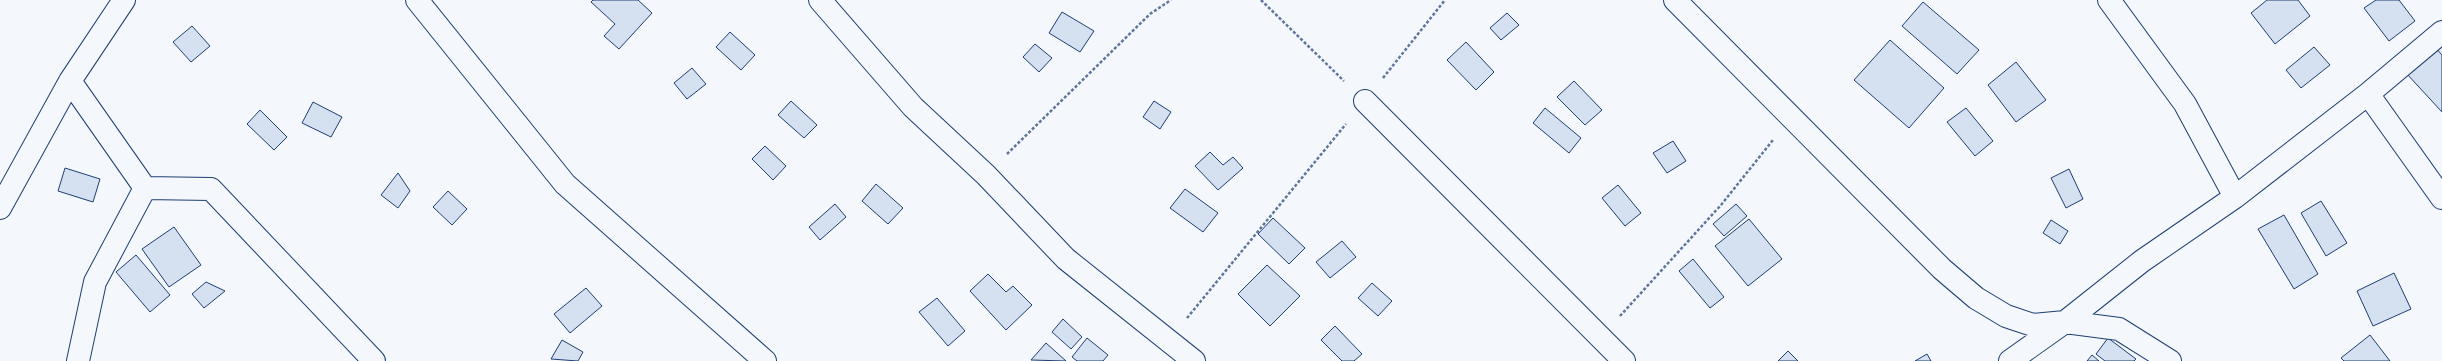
<svg xmlns="http://www.w3.org/2000/svg" width="2442" height="361" viewBox="0 0 2442 361" font-family="Figtree,sans-serif">
<style>
.building{fill:#d5e0f0;stroke:#1d3f73}
.lines{fill:none;stroke-linecap:round;stroke-linejoin:round}
.minor-casing{stroke:#1d3f73;stroke-width:24}
.path{stroke:#5e769c;stroke-width:2.5;stroke-dasharray:3 2;stroke-linecap:butt}
.minor{stroke:#f4f7fb;stroke-width:22}
</style>
<rect width="100%" height="100%" fill="#f4f7fb"/>
<path class="building" d="M593,0H638L652,13L619,49L604,36L615,24L591,2Z
M2267,0H2298L2310,16L2275,44L2251,13Z
M2376,0H2399L2415,21L2389,41L2364,8Z
M1923,2L1979,50L1957,74L1902,26Z
M1062,12L1094,31L1080,52L1049,33Z
M1507,13L1519,25L1501,40L1490,28Z
M192,26L210,46L191,62L173,42Z
M730,32L755,55L741,70L716,47Z
M1890,40L1944,88L1909,128L1854,80Z
M1466,42L1494,72L1476,90L1447,60Z
M1035,44L1052,58L1039,72L1023,57Z
M2314,47L2330,65L2301,88L2286,70Z
M2435,47L2442,55V112L2406,73Z
M2016,62L2046,100L2016,122L1988,85Z
M692,68L706,84L687,99L674,83Z
M1574,81L1602,110L1585,125L1557,97Z
M791,101L817,125L804,138L778,115Z
M1154,101L1171,112L1160,129L1143,117Z
M313,102L342,117L331,137L302,123Z
M1545,108L1581,138L1569,153L1533,123Z
M1966,108L1993,141L1975,156L1947,122Z
M260,110L287,137L274,150L247,124Z
M1673,141L1686,161L1667,173L1653,153Z
M765,146L786,166L773,180L752,159Z
M1210,152L1223,165L1233,157L1243,168L1218,190L1195,166Z
M65,168L100,179L93,202L58,191Z
M2069,169L2083,199L2066,208L2051,178Z
M398,173L410,191L398,208L381,195Z
M876,184L903,208L888,224L862,201Z
M1618,185L1641,213L1625,226L1602,198Z
M1185,189L1218,213L1203,232L1170,208Z
M448,191L467,209L452,225L433,207Z
M2321,201L2347,243L2326,256L2301,213Z
M835,204L846,217L820,240L809,227Z
M1736,204L1747,216L1724,236L1713,224Z
M2284,215L2318,274L2294,289L2258,229Z
M1273,218L1305,248L1289,264L1258,234Z
M1749,219L1782,259L1748,286L1715,246Z
M2051,220L2068,231L2060,244L2043,233Z
M174,227L201,265L169,287L142,249Z
M1342,241L1356,257L1330,278L1316,262Z
M136,255L170,295L150,312L116,272Z
M1693,259L1724,297L1710,308L1679,271Z
M1267,265L1300,296L1270,326L1238,294Z
M2394,273L2411,309L2373,326L2357,291Z
M988,274L1006,292L1013,286L1032,305L1006,330L970,291Z
M206,282L225,291L204,308L192,294Z
M1372,283L1392,301L1378,316L1358,298Z
M586,288L602,306L570,333L554,314Z
M937,298L965,331L948,346L919,312Z
M1063,319L1082,337L1071,349L1052,332Z
M1335,326L1362,354L1354,361H1342L1321,340Z
M2370,335L2390,361H2344L2341,358Z
M1087,338L1108,355L1103,361H1077L1072,357Z
M2108,338L2136,359L2134,361H2105L2096,354Z
M562,340L583,352L578,361L551,359Z
M1046,343L1066,361L1031,360Z
M1788,351L1798,361H1778Z
M1927,354L1931,361H1915Z
M2092,355L2099,361H2087Z"/>
<g class="lines">
<defs>
<path id="minor" d="M417,0L565,184L765,361
M820,0L913,107L986,175L1066,259L1194,361
M1675,0L1942,269L1976,298L2006,316L2033,325L2065,322L2119,329L2170,361
M2109,0L2185,104L2235,197
M70,81L145,188L95,282L78,361
M2368,94L2442,198
M1365,101L1624,361
M145,188L211,189L374,361
M0,208L70,81L124,0
M2010,361L2065,322L2142,261L2235,197L2368,94L2442,32"/>
</defs>
<use href="#minor" class="minor-casing"/>
<path class="path" d="M1261,0L1344,81
M1383,78L1445,0
M1007,154L1150,14L1171,0
M1620,316L1721,205L1773,140
M1187,318L1346,124"/>
<use href="#minor" class="minor"/>
</g>
</svg>
